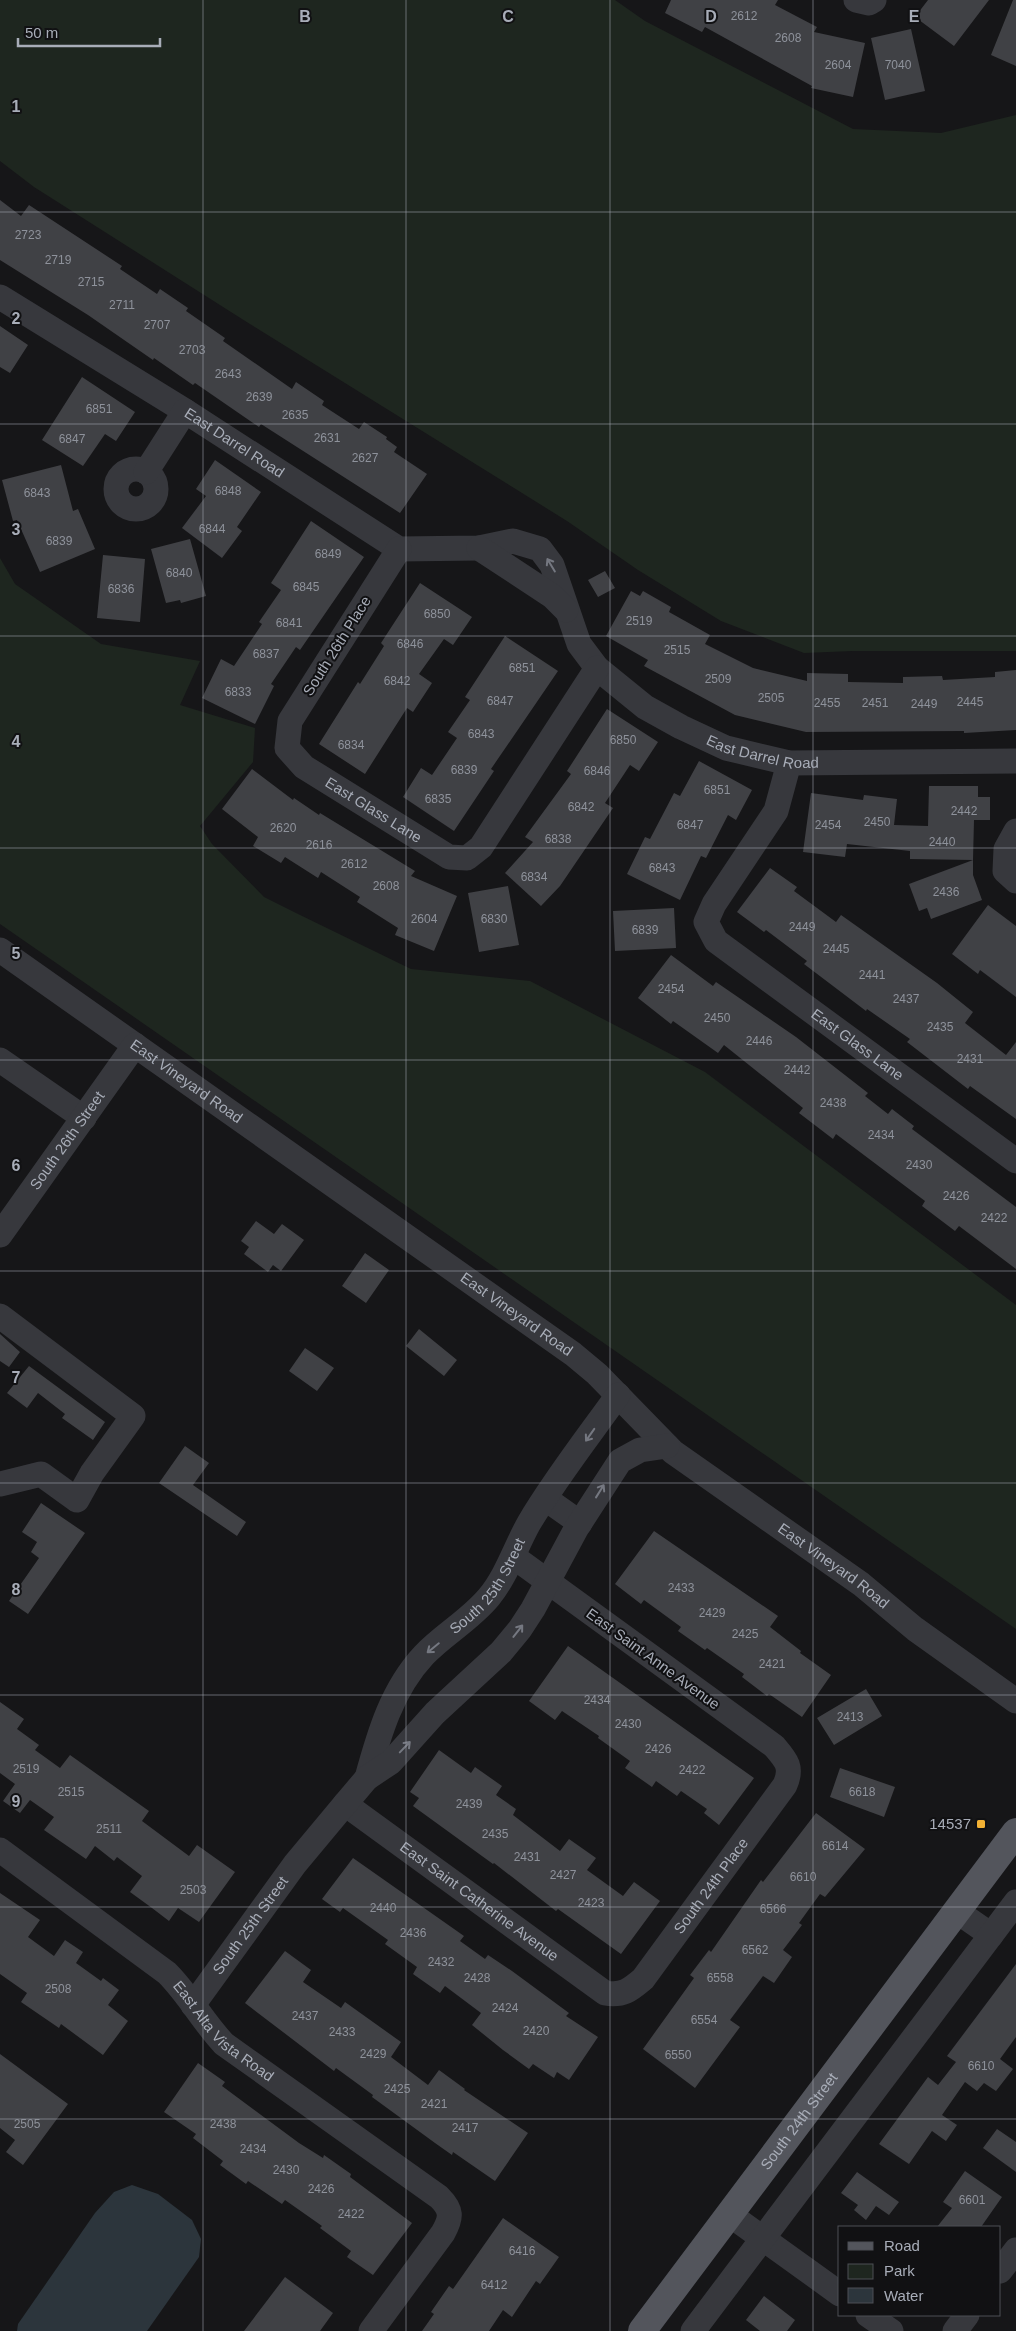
<svg xmlns="http://www.w3.org/2000/svg" width="1016" height="2331" viewBox="0 0 1016 2331" font-family="Helvetica,sans-serif">
<style>
.green{fill:#1e261f}
.water{fill:#2c353c}
.building{fill:#404145}
.lines{fill:none;stroke-linecap:round;stroke-linejoin:round}
.minor{stroke:#37383d;stroke-width:25}
.major{stroke:#53555c;stroke-width:28}
.oneway{stroke:#757881}
.grid{fill:none;stroke:#a8adb8;stroke-width:1;stroke-opacity:0.55}
.poi-dot{fill:#f2b134;stroke:#111113;stroke-width:2}
.labels{text-anchor:middle;stroke-width:4;stroke-linejoin:round;paint-order:stroke}
.number-label{font-size:12px;fill:#8e929b}
.street-label{font-size:15px;fill:#a8adb8;stroke:#111113}
.poi-label{font-size:15px;fill:#a8adb8;stroke:#111113;text-anchor:end}
.grid-label{font-size:16px;text-anchor:middle;font-weight:bold;fill:#a8adb8;stroke:#111113;stroke-width:4;stroke-linejoin:round;paint-order:stroke}
</style>
<rect width="100%" height="100%" fill="#161618"/>
<path class="green" d="M0,0H615L645,21L853,129L941,133L1016,115V651H852L804,653L721,621L638,570L567,521L242,319L34,187L0,161Z
M0,558L15,584L101,644L200,661L180,705L255,728L253,762L200,826L212,844L264,897L296,913L411,969L530,981L705,1072L1016,1305V1629L0,924Z"/>
<path class="water" d="M132,2185L158,2194L192,2220L201,2239L199,2257L147,2331H17L18,2324L95,2213L114,2192Z"/>
<path class="building" d="M671,0H778L775,5L817,27L814,32L865,43L853,97L811,88L812,86L705,27L702,32L665,13Z
M928,0H989L954,46L915,17Z
M1013,0H1016V66L991,55Z
M911,29L925,91L885,100L871,38Z
M0,200L21,216L29,205L122,266L120,269L157,294L160,289L188,308L186,311L225,338L223,341L292,389L296,382L324,401L322,405L359,429L364,422L387,437L386,439L397,447L394,452L427,474L400,513L261,424L259,427L195,383L193,385L154,358L153,360L88,315L0,260Z
M0,326L28,345L10,373L0,367Z
M82,377L135,412L116,441L105,434L83,466L42,440Z
M215,460L261,492L237,527L242,531L222,558L182,528L206,496L196,489Z
M61,465L73,511L78,509L95,549L40,572L17,520L13,521L2,480Z
M311,521L364,557L300,650L296,647L271,684L274,686L255,724L202,698L221,659L234,666L262,624L259,622L281,590L271,583Z
M190,539L206,596L181,603L180,600L166,603L151,549Z
M103,555L145,559L140,622L97,618Z
M605,571L615,588L598,597L588,580Z
M420,583L472,617L453,645L444,639L419,674L432,683L413,712L407,708L365,774L319,744L358,682L360,684L384,646L381,643Z
M631,591L640,596L643,591L671,607L669,612L710,635L705,644L753,668L807,681V673L848,674V682L903,683V677L942,676L943,680L995,677V672L1016,670V730L964,733V731L806,732L735,715L644,666L648,660L606,636Z
M505,636L558,671L491,769L494,771L454,831L403,797L421,768L432,775L457,738L448,732L470,700L465,697Z
M607,709L658,742L639,771L630,765L605,803L613,808L560,886L541,906L505,873L533,842L525,837L571,774L567,771Z
M699,761L752,790L736,820L728,815L706,858L701,856L680,900L627,874L645,837L650,839L674,793L680,796Z
M252,769L293,800L294,798L319,815L320,813L415,871L411,876L457,896L434,951L395,935L398,928L357,902L360,897L321,872L318,878L285,857L281,863L253,846L258,837L222,809Z
M929,786H978V797H990V820H974L973,860L910,859V851L847,844L845,857L803,852L811,793L863,800L864,795L897,799L894,825L928,826Z
M973,860V875L982,900L931,919L927,908L919,911L909,884Z
M770,868L797,887L794,891L836,922L841,915L937,983L973,1012L965,1023L1006,1055L1016,1042V1119L970,1086L968,1089L907,1042L910,1039L867,1009L866,1011L804,964L807,961L766,930L764,932L737,912Z
M508,886L519,945L479,952L468,893Z
M988,905L1016,926V997L980,970L978,974L952,954Z
M674,908L676,948L615,951L613,911Z
M671,955L713,986L716,982L796,1037L868,1093L865,1096L888,1114L892,1109L914,1126L912,1129L1016,1207V1269L959,1226L955,1231L922,1206L925,1201L836,1134L833,1139L799,1113L803,1108L724,1045L718,1053L673,1021L671,1024L638,998Z
M256,1221L274,1234L282,1224L304,1240L281,1271L273,1265L268,1272L244,1254L249,1247L241,1241Z
M365,1253L389,1270L366,1303L342,1286Z
M419,1329L457,1360L444,1376L406,1346Z
M0,1334L20,1352L9,1367L0,1361Z
M305,1348L334,1368L317,1391L289,1371Z
M29,1366L105,1422L93,1440L62,1418L65,1414L38,1393L27,1408L7,1393Z
M185,1446L209,1463L193,1485L246,1522L237,1536L159,1483Z
M41,1503L85,1533L28,1614L9,1601L39,1558L31,1552L37,1542L22,1532Z
M654,1531L778,1616L770,1627L801,1651L800,1653L831,1675L802,1717L769,1694L767,1696L742,1677L744,1674L707,1648L705,1650L678,1631L681,1627L644,1600L641,1604L615,1584Z
M568,1646L754,1778L719,1825L704,1813L707,1809L681,1791L677,1796L656,1781L652,1787L625,1768L630,1761L598,1738L599,1736L562,1711L555,1720L529,1701Z
M866,1689L882,1716L834,1745L817,1718Z
M0,1702L24,1719L17,1729L39,1745L35,1750L60,1768L70,1755L149,1811L142,1821L189,1856L197,1845L235,1872L199,1922L178,1908L169,1921L152,1908L130,1892L142,1876L117,1857L114,1861L95,1846L86,1859L44,1830L54,1817L30,1800L20,1813L3,1801L15,1784L0,1773Z
M439,1750L471,1773L475,1767L502,1786L496,1795L516,1809L513,1815L560,1851L569,1839L596,1858L587,1870L623,1896L634,1882L660,1901L621,1954L558,1909L556,1911L494,1863L493,1864L413,1806L419,1798L410,1792Z
M840,1768L895,1787L884,1817L830,1797Z
M816,1813L865,1849L825,1897L820,1894L799,1923L802,1925L783,1950L792,1957L774,1983L763,1976L730,2020L740,2027L695,2088L643,2049L694,1978L690,1975L709,1950L711,1952L761,1880L763,1882Z
M353,1858L464,1936L460,1941L485,1959L488,1955L512,1971L569,2013L566,2016L598,2037L569,2080L557,2072L554,2078L533,2064L529,2069L503,2050L472,2025L481,2013L445,1986L440,1993L413,1974L417,1967L385,1944L388,1940L343,1908L340,1912L322,1899Z
M0,1893L40,1920L28,1937L54,1956L65,1940L83,1952L76,1963L101,1981L103,1978L119,1990L108,2005L128,2021L103,2055L61,2024L59,2028L21,2002L27,1993L0,1974Z
M285,1951L311,1970L303,1982L341,2008L345,2002L401,2042L391,2057L428,2085L439,2070L465,2089L464,2090L528,2133L495,2181L453,2152L452,2155L435,2143L372,2097L373,2095L336,2068L334,2071L245,2003Z
M1016,1964V2037L1000,2059L1013,2069L996,2091L984,2083L977,2091L965,2082L942,2115L957,2125L946,2141L932,2131L909,2164L879,2144L928,2077L938,2085L956,2062L947,2056Z
M0,2054L68,2104L23,2165L6,2152L15,2140L0,2128Z
M198,2063L225,2082L222,2086L299,2143L323,2158L324,2155L351,2174L350,2177L412,2223L373,2275L347,2257L351,2251L320,2228L322,2226L285,2200L282,2204L248,2181L246,2184L220,2165L223,2161L193,2138L196,2134L164,2112Z
M997,2129L1016,2142V2172L983,2148Z
M965,2171L1002,2197L981,2227H937L952,2208L943,2202Z
M857,2172L899,2202L889,2215L876,2206L866,2220L854,2210L858,2205L841,2193Z
M503,2218L559,2257L540,2284L536,2281L512,2317L503,2310L489,2331H422L434,2314L431,2312L449,2286L453,2289Z
M285,2277L333,2313L320,2331H244Z
M764,2296L795,2320L787,2331H760L746,2320Z"/>
<g class="lines">
<g class="minor">
<path d="M856,0L869,3L874,0"/>
<path id="s1" d="M0,297L185,411L399,549L479,548L513,541L540,549L552,565L579,644L597,668L645,707L681,727L726,748L789,763L1016,761"/>
<circle cx="136" cy="489" r="20"/>
<path d="M146,472L185,411"/>
<path d="M479,548L552,596L566,610"/>
<path id="s2" d="M399,549L290,721L287,748L304,767L449,857L467,858L481,847L597,668"/>
<path id="s3" d="M789,763L776,811L714,904L706,922L716,941L1016,1161"/>
<path d="M1016,831L1006,849L1005,871L1016,881"/>
<path id="s4" d="M0,950L573,1354L597,1374L673,1452L861,1584L915,1629L1016,1701"/>
<path d="M0,1060L84,1118"/>
<path id="s5" d="M0,1235L135,1045"/>
<path d="M0,1316L133,1416L92,1473L77,1500L41,1474L0,1484"/>
<path d="M546,1499L580,1523"/>
<path id="s6" d="M367,1778C379,1734 392,1689 424,1655C444,1634 470,1620 489,1597C507,1575 515,1548 529,1523C555,1479 588,1437 618,1395"/>
<path id="s7" d="M345,1804L605,1993C623,1996 630,1990 643,1979L785,1785C793,1767 786,1760 774,1746L514,1557"/>
<path id="s8" d="M0,1850L167,1973C189,1995 203,2022 224,2044L439,2197C452,2210 452,2217 443,2233L371,2331"/>
<path d="M958,1912L991,1935"/>
<path id="s9" d="M193,2005L295,1864L345,1804L367,1778L391,1762L435,1713L501,1652L520,1629L533,1609L576,1529L620,1461L640,1450L667,1446"/>
<path d="M729,2214L840,2294"/>
<path d="M1000,2271L1016,2250"/>
<path d="M868,2315L891,2331"/>
<path d="M693,2331L1016,1902"/>
<path d="M955,2331L967,2315"/>
</g>
<path class="major" id="s10" d="M642,2331L1016,1832"/>
</g>
<defs><path id="oneway-shaft" d="M-6 0H5M1.5-3L5.5 0L1.5 3" fill="none" stroke-width="1.6" stroke-linecap="round" stroke-linejoin="round" transform="scale(1.25)"/></defs>
<g class="oneway">
<use href="#oneway-shaft" transform="translate(551 565) rotate(-121)"/>
<use href="#oneway-shaft" transform="translate(590 1435) rotate(125)"/>
<use href="#oneway-shaft" transform="translate(600 1491) rotate(-58)"/>
<use href="#oneway-shaft" transform="translate(518 1631) rotate(-52)"/>
<use href="#oneway-shaft" transform="translate(433 1648) rotate(141)"/>
<use href="#oneway-shaft" transform="translate(405 1747) rotate(-46)"/>
</g>
<path class="grid" d="M203,0V2331M406,0V2331M610,0V2331M813,0V2331M0,212H1016M0,424H1016M0,636H1016M0,848H1016M0,1060H1016M0,1271H1016M0,1483H1016M0,1695H1016M0,1907H1016M0,2119H1016"/>
<rect class="poi-dot" x="976" y="1819" width="10" height="10" rx="2.5"/>
<g class="labels">
<g class="number-label">
<text x="744" y="20">2612</text>
<text x="788" y="42">2608</text>
<text x="838" y="69">2604</text>
<text x="898" y="69">7040</text>
<text x="28" y="239">2723</text>
<text x="58" y="264">2719</text>
<text x="91" y="286">2715</text>
<text x="122" y="309">2711</text>
<text x="157" y="329">2707</text>
<text x="192" y="354">2703</text>
<text x="228" y="378">2643</text>
<text x="259" y="401">2639</text>
<text x="99" y="413">6851</text>
<text x="295" y="419">2635</text>
<text x="327" y="442">2631</text>
<text x="72" y="443">6847</text>
<text x="365" y="462">2627</text>
<text x="228" y="495">6848</text>
<text x="37" y="497">6843</text>
<text x="212" y="533">6844</text>
<text x="59" y="545">6839</text>
<text x="328" y="558">6849</text>
<text x="179" y="577">6840</text>
<text x="306" y="591">6845</text>
<text x="121" y="593">6836</text>
<text x="437" y="618">6850</text>
<text x="639" y="625">2519</text>
<text x="289" y="627">6841</text>
<text x="410" y="648">6846</text>
<text x="677" y="654">2515</text>
<text x="266" y="658">6837</text>
<text x="522" y="672">6851</text>
<text x="718" y="683">2509</text>
<text x="397" y="685">6842</text>
<text x="238" y="696">6833</text>
<text x="771" y="702">2505</text>
<text x="500" y="705">6847</text>
<text x="970" y="706">2445</text>
<text x="827" y="707">2455</text>
<text x="875" y="707">2451</text>
<text x="924" y="708">2449</text>
<text x="481" y="738">6843</text>
<text x="623" y="744">6850</text>
<text x="351" y="749">6834</text>
<text x="464" y="774">6839</text>
<text x="597" y="775">6846</text>
<text x="717" y="794">6851</text>
<text x="438" y="803">6835</text>
<text x="581" y="811">6842</text>
<text x="964" y="815">2442</text>
<text x="877" y="826">2450</text>
<text x="690" y="829">6847</text>
<text x="828" y="829">2454</text>
<text x="283" y="832">2620</text>
<text x="558" y="843">6838</text>
<text x="942" y="846">2440</text>
<text x="319" y="849">2616</text>
<text x="354" y="868">2612</text>
<text x="662" y="872">6843</text>
<text x="534" y="881">6834</text>
<text x="386" y="890">2608</text>
<text x="946" y="896">2436</text>
<text x="424" y="923">2604</text>
<text x="494" y="923">6830</text>
<text x="802" y="931">2449</text>
<text x="645" y="934">6839</text>
<text x="836" y="953">2445</text>
<text x="872" y="979">2441</text>
<text x="671" y="993">2454</text>
<text x="906" y="1003">2437</text>
<text x="717" y="1022">2450</text>
<text x="940" y="1031">2435</text>
<text x="759" y="1045">2446</text>
<text x="970" y="1063">2431</text>
<text x="797" y="1074">2442</text>
<text x="833" y="1107">2438</text>
<text x="881" y="1139">2434</text>
<text x="919" y="1169">2430</text>
<text x="956" y="1200">2426</text>
<text x="994" y="1222">2422</text>
<text x="681" y="1592">2433</text>
<text x="712" y="1617">2429</text>
<text x="745" y="1638">2425</text>
<text x="772" y="1668">2421</text>
<text x="597" y="1704">2434</text>
<text x="850" y="1721">2413</text>
<text x="628" y="1728">2430</text>
<text x="658" y="1753">2426</text>
<text x="26" y="1773">2519</text>
<text x="692" y="1774">2422</text>
<text x="71" y="1796">2515</text>
<text x="862" y="1796">6618</text>
<text x="469" y="1808">2439</text>
<text x="109" y="1833">2511</text>
<text x="495" y="1838">2435</text>
<text x="835" y="1850">6614</text>
<text x="527" y="1861">2431</text>
<text x="563" y="1879">2427</text>
<text x="803" y="1881">6610</text>
<text x="193" y="1894">2503</text>
<text x="591" y="1907">2423</text>
<text x="383" y="1912">2440</text>
<text x="773" y="1913">6566</text>
<text x="413" y="1937">2436</text>
<text x="755" y="1954">6562</text>
<text x="441" y="1966">2432</text>
<text x="477" y="1982">2428</text>
<text x="720" y="1982">6558</text>
<text x="58" y="1993">2508</text>
<text x="505" y="2012">2424</text>
<text x="305" y="2020">2437</text>
<text x="704" y="2024">6554</text>
<text x="536" y="2035">2420</text>
<text x="342" y="2036">2433</text>
<text x="373" y="2058">2429</text>
<text x="678" y="2059">6550</text>
<text x="981" y="2070">6610</text>
<text x="397" y="2093">2425</text>
<text x="434" y="2108">2421</text>
<text x="27" y="2128">2505</text>
<text x="223" y="2128">2438</text>
<text x="465" y="2132">2417</text>
<text x="253" y="2153">2434</text>
<text x="286" y="2174">2430</text>
<text x="321" y="2193">2426</text>
<text x="972" y="2204">6601</text>
<text x="351" y="2218">2422</text>
<text x="522" y="2255">6416</text>
<text x="494" y="2289">6412</text>
</g>
<g class="street-label">
<text dy="5" stroke="none"><textPath href="#s1" startOffset="276">East Darrel Road</textPath></text>
<text transform="translate(337 646) rotate(-58)" y="5">South 26th Place</text>
<text dy="5" stroke="none"><textPath href="#s1" startOffset="938">East Darrel Road</textPath></text>
<text dy="5" stroke="none"><textPath href="#s2" startOffset="338">East Glass Lane</textPath></text>
<text dy="5" stroke="none"><textPath href="#s3" startOffset="378">East Glass Lane</textPath></text>
<text dy="5" stroke="none"><textPath href="#s4" startOffset="228">East Vineyard Road</textPath></text>
<text dy="5" stroke="none"><textPath href="#s5" startOffset="116">South 26th Street</textPath></text>
<text dy="5" stroke="none"><textPath href="#s4" startOffset="632">East Vineyard Road</textPath></text>
<text dy="5" stroke="none"><textPath href="#s4" startOffset="1038">East Vineyard Road</textPath></text>
<text dy="5" stroke="none"><textPath href="#s6" startOffset="232">South 25th Street</textPath></text>
<text transform="translate(653 1659) rotate(36)" y="5">East Saint Anne Avenue</text>
<text dy="5" stroke="none"><textPath href="#s7" startOffset="479">South 24th Place</textPath></text>
<text dy="5" stroke="none"><textPath href="#s7" startOffset="166">East Saint Catherine Avenue</textPath></text>
<text dy="5" stroke="none"><textPath href="#s9" startOffset="98">South 25th Street</textPath></text>
<text dy="5" stroke="none"><textPath href="#s8" startOffset="289">East Alta Vista Road</textPath></text>
<text dy="5" stroke="none"><textPath href="#s10" startOffset="262">South 24th Street</textPath></text>
</g>
<g class="poi-label">
<text x="971" y="1829">14537</text>
</g>
</g>
<g class="grid-label">
<text x="305" y="22">B</text>
<text x="508" y="22">C</text>
<text x="711" y="22">D</text>
<text x="914" y="22">E</text>
<text x="16" y="112">1</text>
<text x="16" y="324">2</text>
<text x="16" y="535">3</text>
<text x="16" y="747">4</text>
<text x="16" y="959">5</text>
<text x="16" y="1171">6</text>
<text x="16" y="1383">7</text>
<text x="16" y="1595">8</text>
<text x="16" y="1807">9</text>
</g>
<rect x="838" y="2226" width="162" height="90" fill="#111113" stroke="#4d4f55"/>
<rect x="848" y="2242" width="25" height="8" fill="#53555c" stroke="#4d4f55"/>
<text x="884" y="2251" font-size="15" fill="#a8adb8">Road</text>
<rect x="848" y="2264" width="25" height="15" fill="#1e261f" stroke="#4d4f55"/>
<text x="884" y="2276" font-size="15" fill="#a8adb8">Park</text>
<rect x="848" y="2288" width="25" height="15" fill="#2c353c" stroke="#4d4f55"/>
<text x="884" y="2301" font-size="15" fill="#a8adb8">Water</text>
<path d="M18 38v8h142v-8" fill="none" stroke="#a8adb8" stroke-width="2.5"/>
<text x="25" y="38" font-size="15" fill="#a8adb8" stroke="#111113" stroke-width="4" paint-order="stroke">50 m</text>
</svg>
